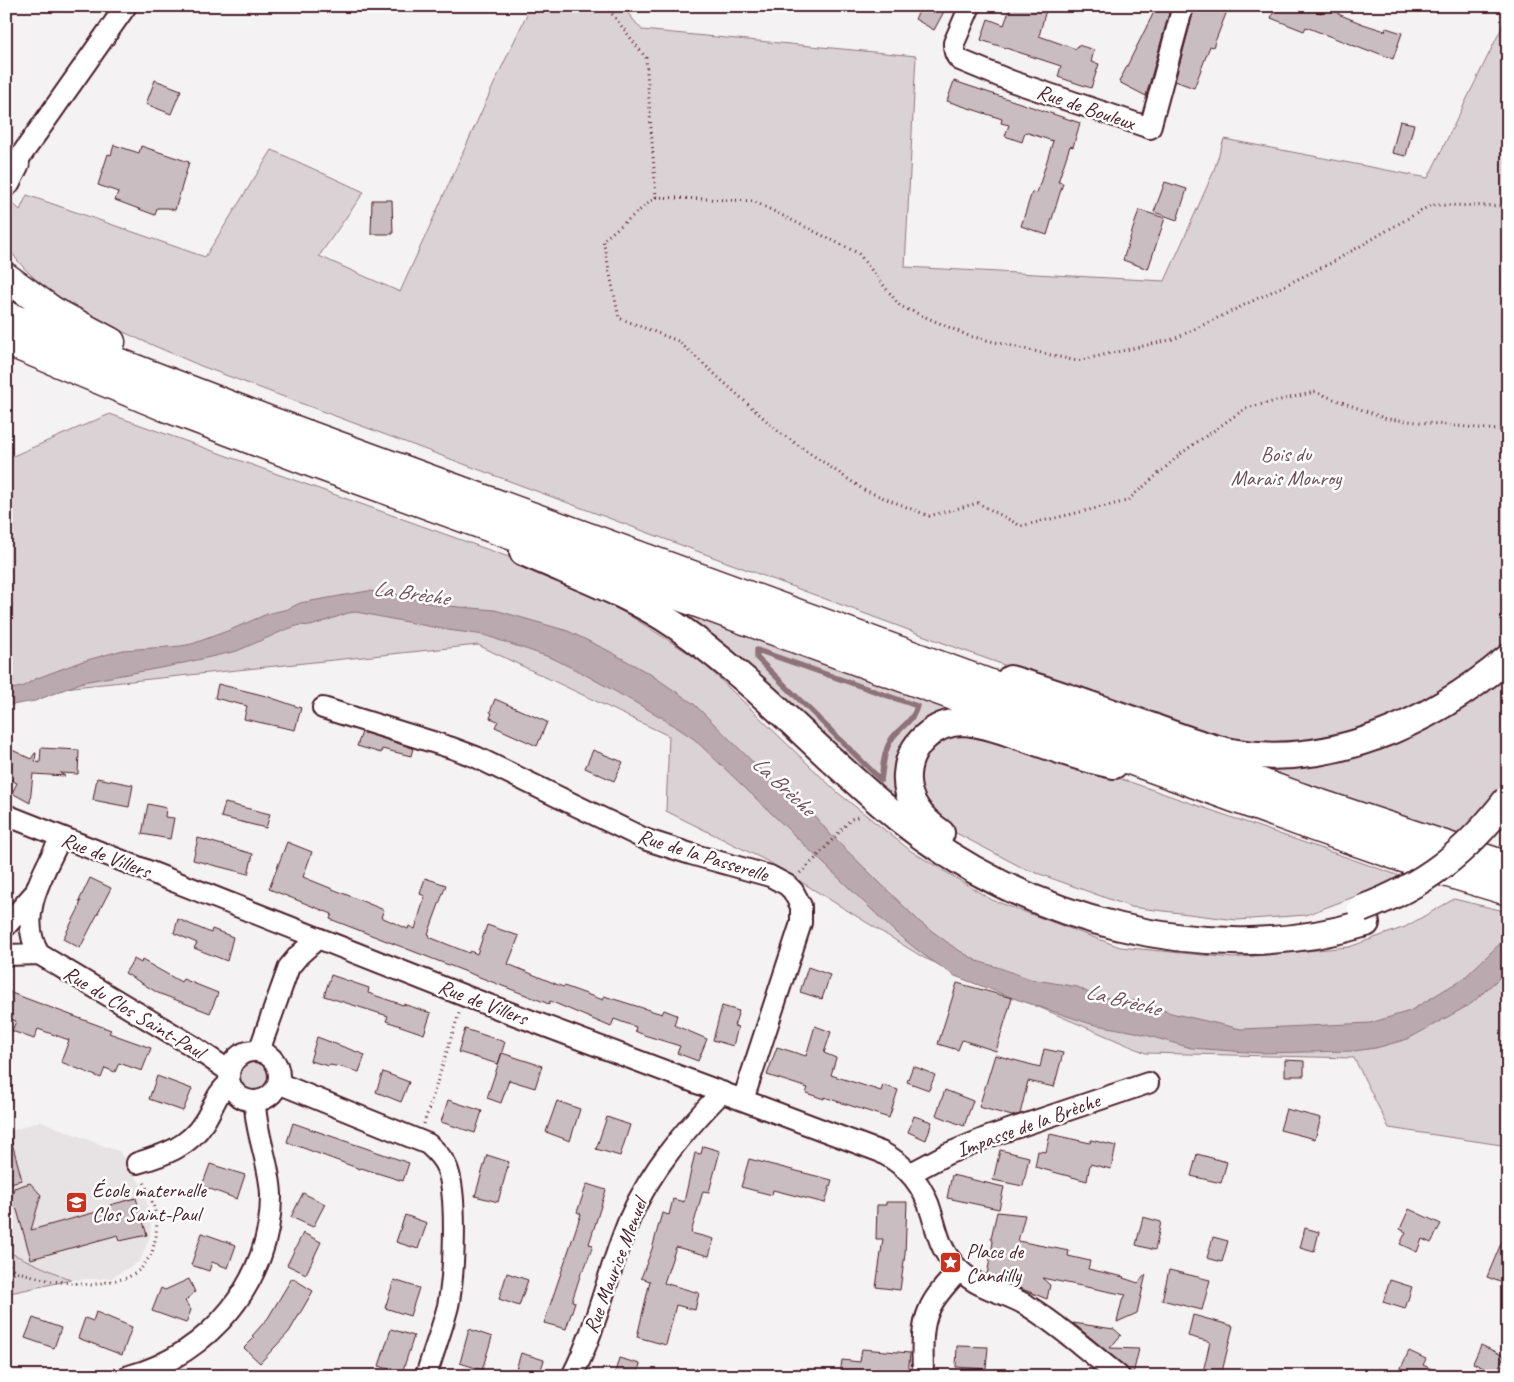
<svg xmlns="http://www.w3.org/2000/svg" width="1514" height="1382" viewBox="0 0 1514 1382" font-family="Caveat,sans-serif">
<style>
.built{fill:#e7e2e3}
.green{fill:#dbd2d5;stroke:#927880}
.water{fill:#baa9ae;stroke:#8d727a}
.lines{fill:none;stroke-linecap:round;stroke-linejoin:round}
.stream{stroke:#8d727a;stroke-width:5.5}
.building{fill:#cabdc1;stroke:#4a1f2b}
.minor-casing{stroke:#4a1f2b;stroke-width:24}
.major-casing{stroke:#4a1f2b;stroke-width:30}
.highway-casing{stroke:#4a1f2b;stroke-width:31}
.path{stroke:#4a1f2b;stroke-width:3;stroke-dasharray:1 4;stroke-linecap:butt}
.minor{stroke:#fff;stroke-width:20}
.major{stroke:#fff;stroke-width:26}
.highway{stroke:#fff;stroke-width:28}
.major-bridge-casing{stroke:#4a1f2b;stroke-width:30;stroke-linecap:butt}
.major-bridge{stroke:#fff;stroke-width:26}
.labels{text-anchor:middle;stroke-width:5;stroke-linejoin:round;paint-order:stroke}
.street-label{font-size:21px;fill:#4a1f2b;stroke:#fff}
.park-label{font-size:21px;fill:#6e4c56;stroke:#fff}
.poi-label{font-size:21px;fill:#4a1f2b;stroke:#fff;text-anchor:start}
.water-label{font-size:22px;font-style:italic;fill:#714f59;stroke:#fff}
</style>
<rect width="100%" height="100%" fill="#f4f2f2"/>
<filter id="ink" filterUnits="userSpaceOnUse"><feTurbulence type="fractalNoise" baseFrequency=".02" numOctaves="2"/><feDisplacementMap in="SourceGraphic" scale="10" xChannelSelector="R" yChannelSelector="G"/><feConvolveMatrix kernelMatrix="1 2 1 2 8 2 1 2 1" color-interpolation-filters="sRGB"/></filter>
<g filter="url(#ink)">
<path class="built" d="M40,1121L120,1152L142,1187L151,1218L150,1236L140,1261L111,1278L71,1280L6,1251V1133Z"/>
<path class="green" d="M531,6H622L642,30L916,56L905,267L1165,281L1213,173L1224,139L1428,178L1508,15V646L1450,692L1395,718L1320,742L1225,744L965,651L201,366C145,341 32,300 6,242V204L8,199L20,210L27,195L205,257L272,150L364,192L319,256L400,292L498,75Z
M110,414L517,560L607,601L701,661L837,792L911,851L992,900L1120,947L1233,958L1349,947L1405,927L1454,899L1508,912V1146L1389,1128L1354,1058L1146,1053L924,958L769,862L666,811L669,736L478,645L6,694V459Z
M666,604L950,708L929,718L902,746L904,808Z
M1508,667V782L1454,840L1260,771L1262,765L1335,756Z
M941,733L998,736L1400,876L1380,887L1306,915L1237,920L1131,907L1023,868L956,833L925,810L916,779L921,757Z
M239 1076a15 15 0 1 1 30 0a15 15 0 1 1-30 0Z
M6,1251L71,1280L10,1293L6,1296Z"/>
<path class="water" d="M368,591L391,593L437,605L495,610L568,631L609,651L650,674L694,704L773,782L812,813L831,835L921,923L955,948L977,961L997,967L1030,979L1078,987L1096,997L1114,998L1142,1002L1171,1013L1241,1029L1370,1023L1410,1011L1464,978L1508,936V970L1471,1004L1408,1039L1376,1048L1354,1051L1261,1053L1191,1048L1135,1032L1091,1024L1013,998L955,976L925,956L896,933L694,739L661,717L584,674L552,658L484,635L448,630L356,612L348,613L311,626L300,625L285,630L237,651L166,667L83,682L35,701L6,706V690L22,687L35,679L80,662L123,650L181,646L192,644L230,630L267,614L288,609L300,603Z"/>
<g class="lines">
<path class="stream" d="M757,650L917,706C914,720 901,727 893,737C884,749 883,766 881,780L757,658Z"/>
</g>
<path class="building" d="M922,6H947L934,30L915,19Z
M1011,6H1047L1039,36L1076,49L1078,45L1094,50L1091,62L1099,64L1091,88L1058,77L1061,66L981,40L988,19L1004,25Z
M1157,6H1171L1146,96L1119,82Z
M1195,6H1229L1213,47L1210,46L1194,88L1175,81Z
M1276,6H1303L1321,13L1324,6H1326L1339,11L1338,14L1363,24L1385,31L1386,28L1402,33L1393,59L1370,50V52L1306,27L1304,31L1271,18Z
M155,80L181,90L171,114L146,104Z
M954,81L1080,123L1073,147L1070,146L1058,182L1063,183L1047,235L1021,226L1032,192L1037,193L1053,141L1025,132L1022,142L1005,136L1009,125L1001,123L1002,119L947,101Z
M1400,121L1414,124L1406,156L1392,153Z
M114,145L139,153L141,146L189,162L175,210L168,208H157L155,215L115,200L118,192L98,185L108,154L111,155Z
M1165,182L1187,189L1177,220L1154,212Z
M372,200H392L393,234H371Z
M1139,210L1165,218L1148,269L1123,260Z
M218,684L266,696L301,708L295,730L244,719L247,706L215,698Z
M495,699L547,722L537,746L495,727L498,721L490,718L492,713L490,712Z
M362,732L413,748L411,756L382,749L381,753L357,746Z
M6,747L31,759L35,753H36L35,761L40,763L41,748L79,750L78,774L60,773L65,776L33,774L30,803L12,793L17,783L6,778Z
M593,750L623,762L614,781L585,768Z
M97,778L133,785L129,807L93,800Z
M225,803L270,814L266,828L221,817Z
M148,804L166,808L165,817L174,818L170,839L142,834Z
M198,838L253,854L248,874L193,860Z
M287,842L312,852L303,877L384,910L381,917L408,929L409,926L415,929L425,896L420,894L425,878L446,885L428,934L430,935L429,937L469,953L470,951L477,954L487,925L519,936L508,964L563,987L564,986L603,1000L604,996L662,1014L664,1010L677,1015L674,1025L707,1039L698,1061L677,1053L680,1046L644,1035L635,1031L636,1027L614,1019L611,1027L550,1001L549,1004L330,919L332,914L269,889Z
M90,878L111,888L80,948L63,939L78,910L81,901H79Z
M178,919L211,933L212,929L233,937L227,961L194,948L197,943L174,933Z
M134,959L141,963L142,960L181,982L183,979L218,993L210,1013L158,993L125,973Z
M808,967L830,975L822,999L800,992Z
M331,975L369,988L368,993L403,1005V1004L431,1013L424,1034L386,1021L388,1016L324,996Z
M957,983L1012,998L996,1051L962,1040L958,1050L938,1044Z
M6,991L111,1030L109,1033L151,1048L142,1071L119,1063L115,1072L105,1068L101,1078L61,1062L69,1040L38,1029L34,1039L12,1031L16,1021L6,1018Z
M722,1006L739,1011L734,1026L738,1027L733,1046L713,1040Z
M815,1026L831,1032L824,1053L836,1058L831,1075L881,1091L883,1085L898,1090L889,1118L824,1097V1099L806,1093L808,1088L767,1075L777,1047L806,1056Z
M465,1029L505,1042L498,1064L458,1052Z
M317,1037L365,1055L359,1072L341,1067L330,1065L329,1066L310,1061Z
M1044,1049L1063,1053L1054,1087L1028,1081L1020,1114L1012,1116L979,1107L995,1055L1040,1067Z
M502,1053L542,1066L535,1088L509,1080L501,1103L487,1098Z
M1285,1060L1304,1061V1076H1285Z
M913,1066L935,1075L929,1090L907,1082Z
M383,1072L409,1082L401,1102L376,1092Z
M157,1076L192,1089L183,1111L149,1099Z
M945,1090L973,1101L964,1126L936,1115Z
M448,1100L482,1111L475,1133L441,1122Z
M557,1101L580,1109L570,1141L546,1132Z
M1286,1109L1321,1118L1315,1139L1280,1130Z
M914,1116L932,1122L926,1140L908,1132Z
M607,1117L630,1125L620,1156L596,1149Z
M293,1123L409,1163L403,1181L361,1168L360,1169L287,1142Z
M1050,1134L1090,1143L1091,1140L1116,1146L1111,1169L1090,1164L1087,1181L1035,1167L1038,1151L1046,1152Z
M6,1139H11L22,1180L6,1184Z
M703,1146L720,1151L709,1192L703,1191L691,1233L714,1239L709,1256L676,1247L664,1283L699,1293L695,1310L676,1305L666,1345L637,1337L650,1281L641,1278L652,1249L662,1213L669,1215L673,1199L684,1202L695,1153L701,1154Z
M1000,1150L1029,1157L1023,1186L993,1180Z
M1197,1154L1227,1162L1221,1183L1191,1176Z
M487,1155L509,1162L498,1202L475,1196Z
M749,1159L832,1180L825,1203L773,1190L772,1195L741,1187Z
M210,1164L245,1175L237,1199L202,1186Z
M952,1175L1004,1187L999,1209L947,1198Z
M30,1183L41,1195L31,1230L111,1208L110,1205L136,1198L147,1235L120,1241L118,1235L31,1259L17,1210L10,1203L14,1188Z
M587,1184L606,1190L589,1244L593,1245L584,1270H582L572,1301L575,1302L566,1329L544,1323L581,1214L577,1212Z
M303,1193L325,1204L313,1227L291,1217Z
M886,1202H907L905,1254L900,1290L876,1287L883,1239H876L877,1205H886Z
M1409,1209L1441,1224L1431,1243L1422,1239L1417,1252L1400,1244L1406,1232L1400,1229Z
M997,1212L1025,1215L1018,1241L1069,1251L1068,1256L1090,1261L1088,1269L1124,1277L1123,1278L1138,1283L1146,1274L1137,1313L1117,1322L1122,1301L1126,1295L1042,1278L1050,1285L1047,1299L987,1275L993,1242L991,1238Z
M405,1215L427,1223L418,1249L396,1242Z
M1143,1217L1161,1222L1155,1250L1136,1245Z
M1305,1228L1319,1232L1314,1252L1300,1248Z
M1507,1229H1508V1285L1487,1277Z
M202,1233L236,1245L228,1268L212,1262L209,1271L191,1265Z
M303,1233L321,1242L306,1274L287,1265Z
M1213,1237L1228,1241L1222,1262L1207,1258Z
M1169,1270L1210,1280L1202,1310L1162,1300Z
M507,1273L528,1280L519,1306L499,1299Z
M292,1278L313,1291L289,1332L260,1363L244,1348L254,1338L252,1336L268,1318Z
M189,1279L195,1292L185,1301L191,1310L186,1323L152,1311L161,1288L165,1290Z
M394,1280L419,1288L410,1316L385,1308Z
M1390,1280L1412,1287L1405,1309L1383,1302Z
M96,1312L132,1327L122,1355L78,1338L85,1318L93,1321Z
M1193,1315L1233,1326L1221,1376H1202L1210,1342L1188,1336Z
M33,1318L61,1328L54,1348L25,1338Z
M1073,1323L1114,1329L1121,1335L1110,1348L1139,1349L1133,1374L1126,1367Z
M391,1329L414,1336L402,1373L379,1366Z
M469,1329L492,1337L482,1370L460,1363Z
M1481,1345L1504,1356L1496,1374L1473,1363Z
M957,1346L988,1347L986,1369L956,1367Z
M862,1349L910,1353L908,1376L892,1374L891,1376H840L842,1360L860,1362Z
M1409,1351L1426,1359L1423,1365L1447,1376H1397Z
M521,1353L544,1360L539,1376H514Z
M619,1358L640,1364L637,1376H614Z"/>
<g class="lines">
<defs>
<path id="minor" d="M970,6L954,43C954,51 955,55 960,60L1011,81L1150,128L1183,6
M15,164L126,6
M323,708L452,748L476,757L647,840L691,854L770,876L787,885L793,891L801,906V923L743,1100
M6,815L465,996L881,1152C908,1166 924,1186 932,1215C937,1232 941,1250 953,1263C975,1290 1002,1290 1028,1306C1060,1326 1089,1352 1119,1376
M6,926L33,895
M39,954C16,915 44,873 61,837
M6,955L39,954L191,1045L229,1071
M229 1076a25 25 0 1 1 50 0a25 25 0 1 1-50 0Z
M259,1051L289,967L299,955L318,938
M278,1083L428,1144C436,1151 443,1158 447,1168C458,1195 454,1277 448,1306C442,1329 433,1353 426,1376
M137,1163C164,1155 189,1147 204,1122C214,1107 215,1095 229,1083
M911,1173L947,1154L988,1137L1148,1083
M129,1376C209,1355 272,1280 271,1195C270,1163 255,1133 255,1101
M572,1376C598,1326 608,1269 630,1218C651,1169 686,1129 722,1092
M923,1376C923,1355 920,1330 929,1310C935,1295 948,1283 959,1270"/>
<path id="major" d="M523,552C574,575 628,593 675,625C756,680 821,756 898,818C1023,920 1208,971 1366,923
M1010,679C1056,692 1101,709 1147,725C1172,734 1199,745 1226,751C1328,771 1431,723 1508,658
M941,833C921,819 905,800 907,774C909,745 934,722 963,722C984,723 1003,731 1022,737C1052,748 1083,759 1114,765"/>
<path id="highway" d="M6,182L15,164
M6,277L53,311L111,342
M6,315L102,356L268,420L1300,797L1508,866
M6,341L165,407L315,464L1314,827L1438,870L1508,891"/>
</defs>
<use href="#minor" class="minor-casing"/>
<use href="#major" class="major-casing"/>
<use href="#highway" class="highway-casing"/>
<path class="path" d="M606,6L646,58L656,197L753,201L858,253L900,306L969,336L1077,361L1174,339L1331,263L1431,205L1508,206
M656,197L603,240L619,318L678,341L779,432L864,490L929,516L978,503L1021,526L1127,501L1183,452L1246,408L1315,392L1387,419L1508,431
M800,873L816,858L851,819L861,816
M424,1124L459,1013
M6,1261L15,1271
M6,1280L15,1271L51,1281L92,1285L127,1278L141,1269L152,1253L156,1236L157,1220L154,1207L143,1179"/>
<use href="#minor" class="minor"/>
<use href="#major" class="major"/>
<use href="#highway" class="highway"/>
<defs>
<path id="major-bridge" d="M1361,909C1425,885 1466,853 1508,798"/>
</defs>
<use href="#major-bridge" class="major-bridge-casing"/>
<use href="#major-bridge" class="major-bridge"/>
</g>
</g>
<defs>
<symbol id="school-square" viewBox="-11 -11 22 22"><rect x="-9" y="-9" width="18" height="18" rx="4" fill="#c8321e" stroke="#fff"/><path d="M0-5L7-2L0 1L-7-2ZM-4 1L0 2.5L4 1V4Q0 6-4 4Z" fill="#fff"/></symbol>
<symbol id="sight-square" viewBox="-11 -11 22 22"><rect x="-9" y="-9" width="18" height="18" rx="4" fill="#c8321e" stroke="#fff"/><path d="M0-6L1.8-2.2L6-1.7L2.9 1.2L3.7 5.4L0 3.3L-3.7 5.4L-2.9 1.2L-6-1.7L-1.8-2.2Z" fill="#fff"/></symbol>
</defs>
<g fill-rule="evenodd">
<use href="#school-square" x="64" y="1190" width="25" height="25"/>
<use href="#sight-square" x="938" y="1250" width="25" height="25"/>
</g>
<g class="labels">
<g class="street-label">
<text transform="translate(1086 107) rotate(19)" y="7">Rue de Bouleux</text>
<text transform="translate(106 855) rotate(21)" y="7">Rue de Villers</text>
<text transform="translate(703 855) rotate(17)" y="7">Rue de la Passerelle</text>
<text transform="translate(483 1002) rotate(21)" y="7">Rue de Villers</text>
<text transform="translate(134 1012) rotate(31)" y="7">Rue du Clos Saint-Paul</text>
<text transform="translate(1028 1125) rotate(-20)" y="7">Impasse de la Brèche</text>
<text transform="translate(615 1266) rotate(-69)" y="7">Rue Maurice Menuel</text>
</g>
<g class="park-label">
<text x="1286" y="461">Bois du<tspan x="1286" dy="24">Marais Monroy</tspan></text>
</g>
<g class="poi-label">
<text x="92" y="1197">École maternelle<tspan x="92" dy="24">Clos Saint-Paul</tspan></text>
<text x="966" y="1258">Place de<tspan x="966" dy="24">Candilly</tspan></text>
</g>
<g class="water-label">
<text transform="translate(411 592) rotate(8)" y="8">La Brèche</text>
<text transform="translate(784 785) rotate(43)" y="8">La Brèche</text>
<text transform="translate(1123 999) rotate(14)" y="8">La Brèche</text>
</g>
</g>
<rect width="1514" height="1382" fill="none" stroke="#fff" stroke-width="25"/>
<rect x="12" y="12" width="1489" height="1357" fill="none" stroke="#4a1f2b" stroke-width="2" filter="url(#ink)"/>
</svg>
